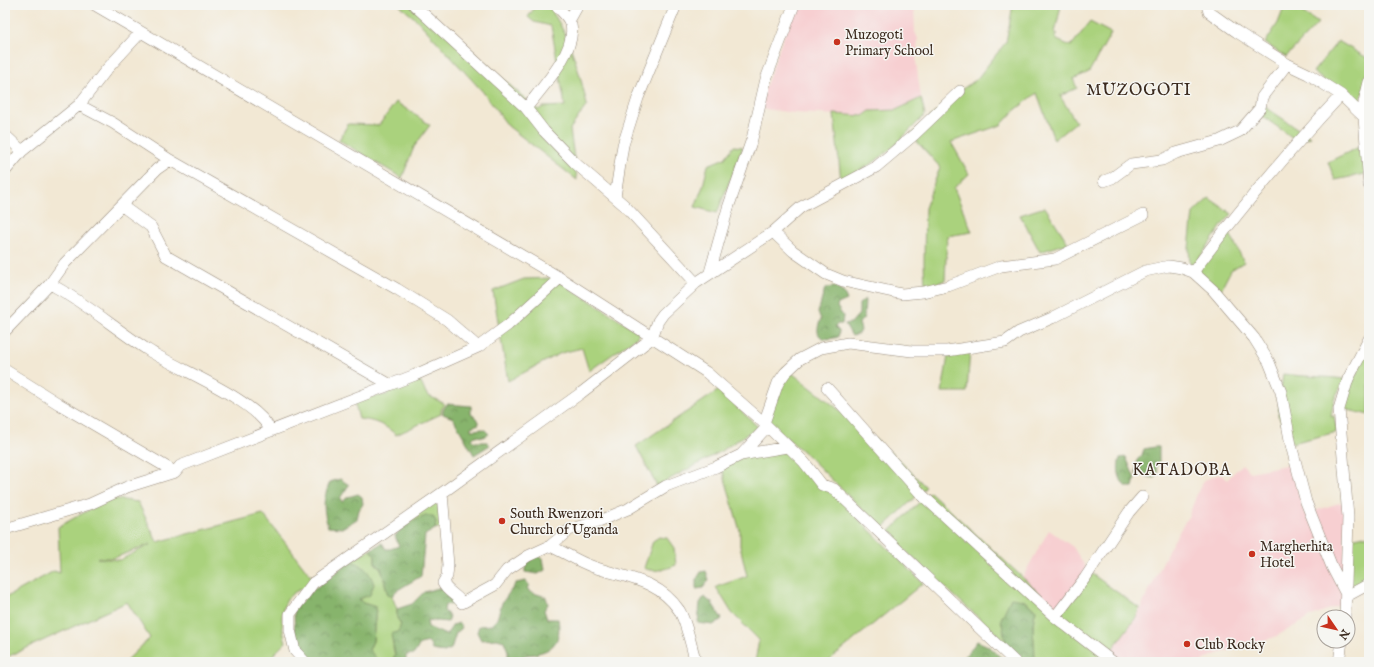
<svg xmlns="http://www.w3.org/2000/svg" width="1374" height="667" viewBox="0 0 1374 667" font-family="'IM FELL English',serif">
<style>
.built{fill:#f7cfd1}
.green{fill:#aad27d;stroke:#727e4e;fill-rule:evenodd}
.forest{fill:url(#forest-crowns);stroke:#616f45}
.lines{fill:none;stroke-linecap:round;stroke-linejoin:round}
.minor-casing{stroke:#968979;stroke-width:12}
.minor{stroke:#fff;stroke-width:11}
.poi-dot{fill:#c8321e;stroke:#f6f6f2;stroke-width:1.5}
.labels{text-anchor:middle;stroke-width:3;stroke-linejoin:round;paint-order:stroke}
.poi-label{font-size:14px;fill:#3b2a1e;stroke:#f6f6f2;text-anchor:start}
.quarter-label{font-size:16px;letter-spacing:1px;fill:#3b2a1e;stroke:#f6f6f2}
</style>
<defs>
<pattern id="forest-crowns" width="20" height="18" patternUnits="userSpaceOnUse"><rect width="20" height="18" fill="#87b46c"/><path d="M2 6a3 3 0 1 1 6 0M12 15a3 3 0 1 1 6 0" fill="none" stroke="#709358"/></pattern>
</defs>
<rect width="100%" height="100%" fill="#f6f6f2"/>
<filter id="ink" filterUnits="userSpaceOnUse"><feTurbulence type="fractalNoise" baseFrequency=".025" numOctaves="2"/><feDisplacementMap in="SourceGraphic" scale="8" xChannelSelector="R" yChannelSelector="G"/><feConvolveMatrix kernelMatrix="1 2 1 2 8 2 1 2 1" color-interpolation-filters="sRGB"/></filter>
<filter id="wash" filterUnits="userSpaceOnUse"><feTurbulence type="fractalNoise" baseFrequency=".012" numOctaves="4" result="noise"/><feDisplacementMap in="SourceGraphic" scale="16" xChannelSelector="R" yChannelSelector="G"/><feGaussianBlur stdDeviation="0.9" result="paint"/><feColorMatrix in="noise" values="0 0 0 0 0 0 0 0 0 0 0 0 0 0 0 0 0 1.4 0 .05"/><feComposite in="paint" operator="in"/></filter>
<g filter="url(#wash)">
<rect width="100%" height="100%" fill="#f2e8d4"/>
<path class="built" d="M795,5H914L915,32L918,39L916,62L921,98L896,110L870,111L863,116L794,113L758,108Z
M1242,464L1250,472L1291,464L1305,514L1345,501V603L1314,615L1275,637L1214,655L1201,662H1121L1109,652L1137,616L1169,549L1189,515L1199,489L1205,480L1220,474L1227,480Z
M1049,530L1073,547L1088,571L1057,610L1022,578Z"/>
<path class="green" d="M399,5H419L538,110L543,107L565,106L551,26L534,22L528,17L535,7L548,6C569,33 580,73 587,105L570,129L577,180L508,126L483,92L417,20Z
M1013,5H1061L1055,33L1058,34H1055L1057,40L1071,46L1090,22L1111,33L1089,72L1073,79L1077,88L1060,96L1076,122L1054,140L1037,93L1014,111L1001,125L951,142L969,174L954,188L972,232L947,236L945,280L925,289L924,263L925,208L940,167L911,135L956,93L976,80L1006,42Z
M1285,5H1292L1318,23L1286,57L1265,43L1278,23Z
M1338,41L1369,59V75L1360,101L1363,112L1313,72Z
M921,98L925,115L893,147L874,162L841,181L834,114L863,116L870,111L896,110Z
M396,102L430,125L414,147L402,178L339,140L348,124L379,125Z
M1258,102L1310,137L1296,140L1255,111Z
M1363,145L1365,174L1335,180L1328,162Z
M734,146L743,147L717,213L695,207L703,186L708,165L725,158Z
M1209,198L1232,214L1223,224L1192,269L1190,267L1189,248L1193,213Z
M1045,207L1068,243L1040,252L1020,215Z
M1227,228L1244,262L1231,270L1219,293L1197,272Z
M554,278L639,332L637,337L589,371L582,348L561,353L508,381L493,291L524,279Z
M1369,347V415L1340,408Z
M970,349L967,392H942L949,350Z
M784,367C833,405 883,442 926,487L882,529L806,454L766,420Z
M1283,374C1304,377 1324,376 1345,379L1334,399L1331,417L1334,416L1337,432L1292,443L1278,415Z
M419,379L427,395L445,404L441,410V414L396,435C386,425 373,420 359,419L354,400L364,397L386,395L393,385Z
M719,390L758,427L718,453L657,486L636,446Z
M750,452H791L923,583L827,662H755L759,640L732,613L716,587L747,576L740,546V531L720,461Z
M930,492L1061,613L1092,574L1139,608L1137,616L1110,652L1118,659L1107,662H1034C1037,643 1029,630 1036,610L1023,600L1001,619L1006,643L887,534Z
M438,497L441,527L435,529L436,522L403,526Z
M110,498L138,502L157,542L263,514L317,584C310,587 301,588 295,592C278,602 281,627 286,642L266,662H125L150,638L127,602L5,658V598L54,571L60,573L58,527ZM151,544L120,560L97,558H114Z
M1369,535V581L1349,592L1351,539Z
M659,537L667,538L674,548L676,565C667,569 654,573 644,568L653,541Z
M370,550L375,555V563L381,568L388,595L392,596L397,609V618L401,624L393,647L395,655L392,662H379L369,650L373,641L376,608L363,603L359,599L350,561Z"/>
<path class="forest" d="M835,287L844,293L847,300L838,304L837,307L843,316L842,324H837L835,327L839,331L838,337C821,342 813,336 821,319L818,313L825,288Z
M865,299L864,318L859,323L861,330L859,334L852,336L845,324L851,323L859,314V304Z
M447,404L471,406V414L476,418L479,424L471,427V430L484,429L489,434L484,437L475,436L472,439L475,442H487L490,445L474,455L453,418L443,414V410Z
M1155,447H1159V462L1156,467L1158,472L1155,478L1136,474L1137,460L1142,455L1144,449Z
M1126,457L1135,479L1133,487H1126C1118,479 1117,468 1120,458Z
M340,479L349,485L340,498L342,502L348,497L358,494L362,497L363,504L359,510L357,519L342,528L328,527C323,508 322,501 330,482Z
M425,516H433L436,522L435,529L425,535L421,576L396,591L392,596L388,595L381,568L375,563V555L370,550L382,543L386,549H390L399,546L395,536L403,526Z
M536,556L543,558L545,570L538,574L525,572C524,564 531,559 536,556Z
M350,561C362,563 370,572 374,584L370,595L359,599L363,603L376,607L373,641L369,650L379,662H309L295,644L294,610L313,590Z
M706,571L709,580L703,588L696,589V580L701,572Z
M526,581L529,585L527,588L530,592L546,597L548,604L544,610L547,619H558C561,636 557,649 538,653C534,655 530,654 526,655C520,657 514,662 508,661V651L504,641L497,639L481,640L477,632L479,626L492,625L497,619L502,603L516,583Z
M442,587L459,607L450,604L445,605L444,611L450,616L448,622L427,620L428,627L446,635L453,625L459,623L462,628L456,633L451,649L444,652L432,650L429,642L420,644L414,654L406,655V662H392L395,655L391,634L398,632L401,624L397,618V609L412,604L424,592Z
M704,597L712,603L722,619L713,625L698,623L700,603Z
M1011,598L1023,600L1036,610C1029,630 1037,643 1034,662H1027L1006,643L1001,619Z
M977,641L988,646L1006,662H961Z"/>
</g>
<g filter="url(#ink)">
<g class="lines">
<defs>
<path id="minor" d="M95,5L560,278L706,372L764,423L804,462L822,485L834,489L1015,662
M414,5L526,108L544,131L575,163L624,205L696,283
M1207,5L1209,12L1237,32L1287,64L1308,74L1341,95L1364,117L1369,185
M569,21L578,5
M79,105L113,123L170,160L397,289L447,320L478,347
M526,108C541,89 577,51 571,25C569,17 561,11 556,5
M1364,117V102L1369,82
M5,135L22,151
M5,171L22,151L79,105L107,69L141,32
M1104,181L1112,178L1131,164L1162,160L1176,153L1219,141L1240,131L1260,108L1262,97L1287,64
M615,197L623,145L638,98L676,5
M122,206L151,227L166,256L389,384
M773,232L793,251L826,274L843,281L902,294L923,292L948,286L1001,266L1055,259L1143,215
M710,272L728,208L752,139L766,79L794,5
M1193,272C1239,210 1289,151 1341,95
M50,284C85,302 115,329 148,350C179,370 256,399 271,431
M5,331L50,284L65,263L157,169L170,160
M5,370L59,404L175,472
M827,388L922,495L1055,617L1113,662
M764,423L778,383L785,373L800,359L821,348L848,343L912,351H947L1005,342L1019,332L1052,318L1145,271L1169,266L1182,268L1193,272L1213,290L1254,338L1269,362L1281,392L1291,445L1306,502L1332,567L1347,596L1369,584
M741,455L767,427
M442,493L448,565L447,576L443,583C447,592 457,595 462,603L495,585L507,570L528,556L550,546L569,530L599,521L628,509L666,486L716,467L741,455L787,447
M5,529L90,504L127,487L175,472L180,466L415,375L478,347L508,325L560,278
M550,546C564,552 577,561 591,566C623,578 657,578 679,610C687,623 691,647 696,662
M1055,617L1085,578L1129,512L1142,497
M1345,617L1348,517L1339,409L1348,379L1369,339
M305,662L295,651L290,630V614L313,583L442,493L581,393L652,338L658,321L663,314L696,283L773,232L801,207L876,167L915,134L960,91
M1339,662L1342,641"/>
</defs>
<use href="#minor" class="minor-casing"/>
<use href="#minor" class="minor"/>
</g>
</g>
<g class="poi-dot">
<circle cx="837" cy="42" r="4"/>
<circle cx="502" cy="521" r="4"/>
<circle cx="1252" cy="554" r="4"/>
<circle cx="1187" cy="644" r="4"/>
</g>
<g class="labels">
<g class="poi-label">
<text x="845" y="39">Muzogoti<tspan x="845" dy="16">Primary School</tspan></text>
<text x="510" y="518">South Rwenzori<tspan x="510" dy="16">Church of Uganda</tspan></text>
<text x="1260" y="551">Margherhita<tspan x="1260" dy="16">Hotel</tspan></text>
<text x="1195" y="649">Club Rocky</text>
</g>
<g class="quarter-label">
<text x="1139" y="95">MUZOGOTI</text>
<text x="1182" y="475">KATADOBA</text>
</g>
</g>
<rect width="1374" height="667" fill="none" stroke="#f6f6f2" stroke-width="20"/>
<g transform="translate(1336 629) rotate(124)"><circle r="19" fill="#f6f6f2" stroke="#aba49d"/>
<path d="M0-3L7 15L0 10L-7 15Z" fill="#c8321e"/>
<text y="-6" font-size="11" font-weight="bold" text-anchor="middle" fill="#3b2a1e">N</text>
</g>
</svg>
